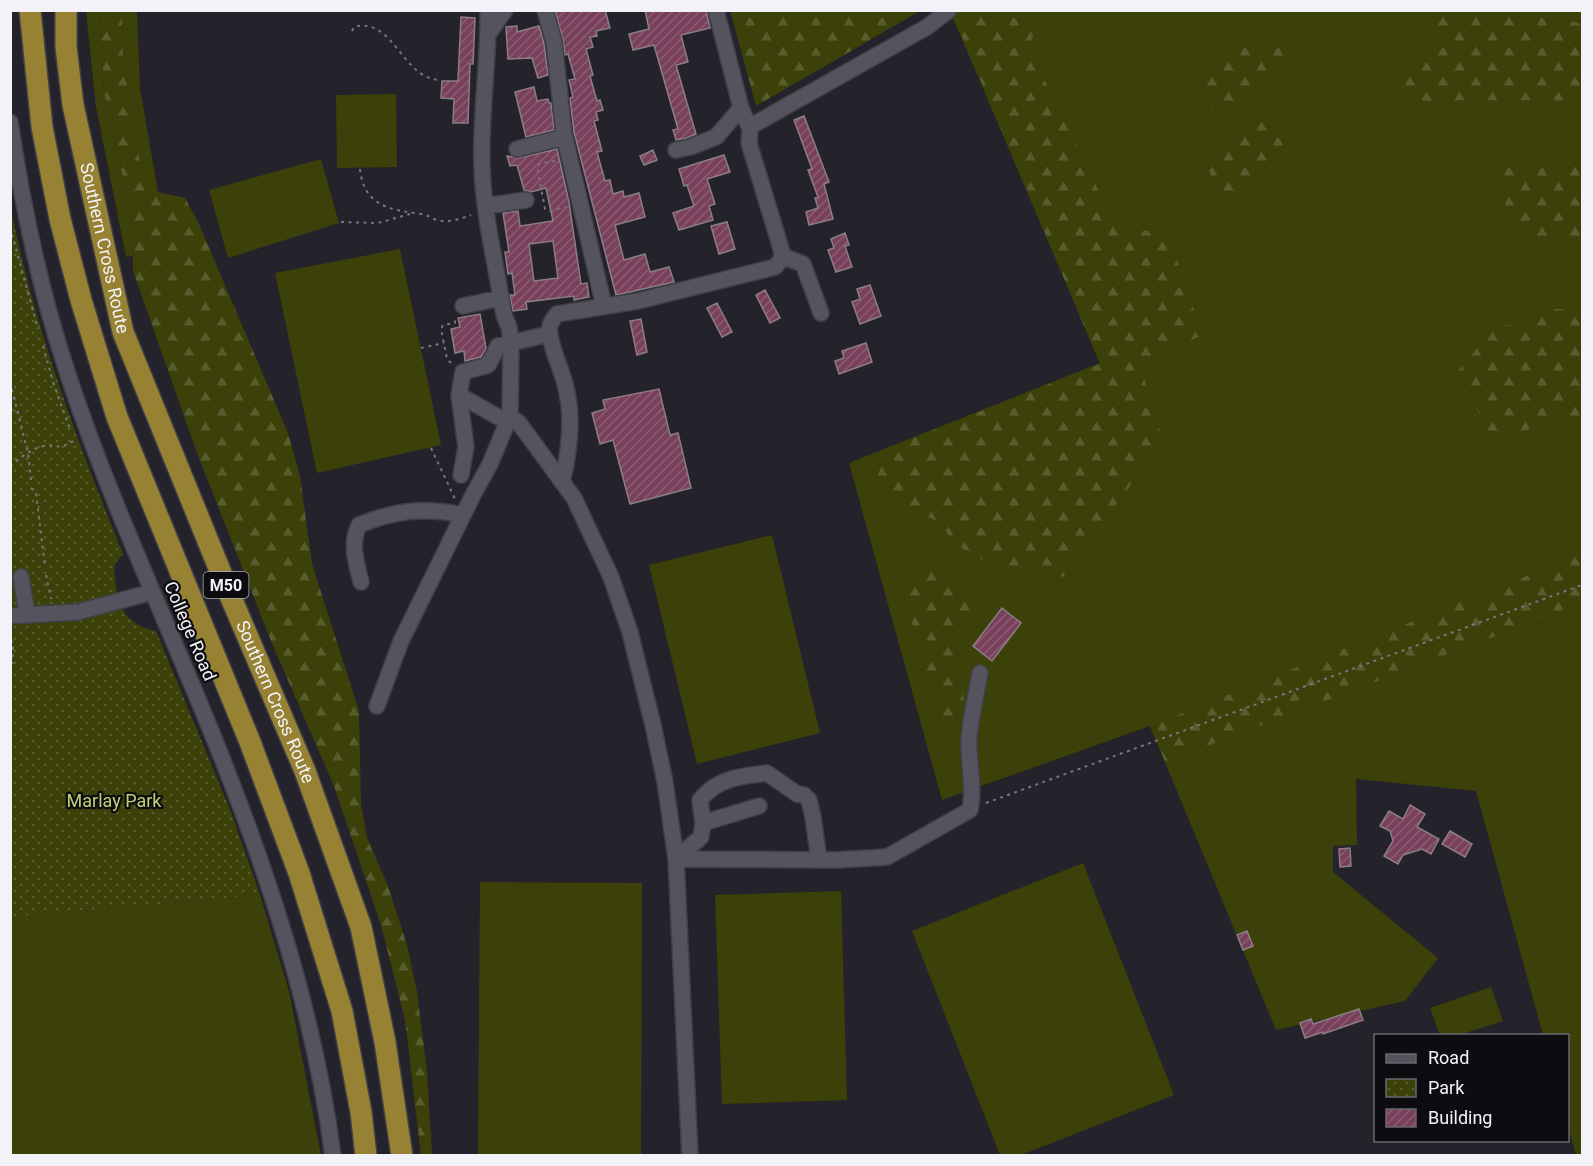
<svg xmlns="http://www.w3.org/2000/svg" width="1593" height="1166" viewBox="0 0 1593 1166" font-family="Roboto,sans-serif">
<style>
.grass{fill:#3b4108}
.forest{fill:url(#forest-firs)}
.park{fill:url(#park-dots)}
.building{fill:url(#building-hatch);stroke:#8b7e84;stroke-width:1.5;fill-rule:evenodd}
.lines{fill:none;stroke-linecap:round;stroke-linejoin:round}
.minor-casing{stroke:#403f46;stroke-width:18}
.highway-casing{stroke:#403f46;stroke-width:24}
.path{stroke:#77767e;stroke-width:2;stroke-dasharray:3 4.5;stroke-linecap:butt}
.minor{stroke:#55535d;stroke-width:15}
.highway{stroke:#968232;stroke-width:21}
.labels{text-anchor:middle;stroke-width:4.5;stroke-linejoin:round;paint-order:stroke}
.shield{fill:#0d0d11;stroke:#aeadb3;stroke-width:1.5}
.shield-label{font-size:16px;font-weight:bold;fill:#f3f2f8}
.street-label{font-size:18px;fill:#f3f2f8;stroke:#0d0d11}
.park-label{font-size:18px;fill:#c4d076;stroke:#0d0d11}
</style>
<defs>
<pattern id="forest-firs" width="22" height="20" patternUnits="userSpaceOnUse" patternTransform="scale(1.5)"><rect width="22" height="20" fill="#3b4108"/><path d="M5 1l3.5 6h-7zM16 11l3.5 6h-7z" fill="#585d2d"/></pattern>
<pattern id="park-dots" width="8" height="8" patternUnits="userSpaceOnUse" patternTransform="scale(1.5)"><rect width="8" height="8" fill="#3b4108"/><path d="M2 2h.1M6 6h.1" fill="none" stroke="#585d2d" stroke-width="1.8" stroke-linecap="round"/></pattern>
<pattern id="building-hatch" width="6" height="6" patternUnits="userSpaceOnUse" patternTransform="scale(1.5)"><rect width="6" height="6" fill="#78405b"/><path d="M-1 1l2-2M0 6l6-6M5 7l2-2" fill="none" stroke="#8c5c73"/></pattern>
</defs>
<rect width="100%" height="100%" fill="#24232b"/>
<path class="grass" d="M86,11H99L104,93L132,220L137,237L133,256L126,257L96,107Z
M122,11H137L140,88L158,192L142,173L123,59Z
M950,11H1582V1155H1576L1568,1126V1036L1543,1035L1476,791L1356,779L1357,845L1333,846V872L1438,958L1405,1001L1276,1030L1150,726L942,800L849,463L1100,363Z
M396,94L397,167L337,168L336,95Z
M321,159L339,223L228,258L209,190Z
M400,249L441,445L317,473L275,273Z
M772,535L820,733L697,764L649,565Z
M1083,863L1174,1095L1021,1155H1000L912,931Z
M480,882L642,883L641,1155H478Z
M841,891L847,1100L722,1104L715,895Z
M260,895L289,991L321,1155L11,1156V917Z
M1491,987L1503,1021L1459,1035H1440L1430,1008Z"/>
<path class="forest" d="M730,10H920V11L756,106Z
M951,10L1038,11L1030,50L1107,208L1116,229L1168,232L1202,335L1140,364L1163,441L1063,577L1023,566L1001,570L953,543L941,522L900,507L875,483L887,448L1100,364Z
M99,11H122L123,59L142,173L158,192L185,198L198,222L288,433L300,476L312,564L359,711L361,804L367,838L388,886L407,945L417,992L427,1071L432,1155H421L405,1020L381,925L334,786L273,646L197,453L133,271V256L137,237L132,220L104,93Z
M1422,11H1532L1582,24V101L1469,100L1400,103L1404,69L1437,60Z
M1283,37L1288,60C1262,79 1239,111 1203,108L1195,78C1213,51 1253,45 1283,37Z
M1271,117C1287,122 1288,137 1290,152L1228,213L1206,164L1240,132Z
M1492,161H1582V238L1515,235Z
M1544,308L1582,311V415L1493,439L1457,372L1498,324L1528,327Z
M1582,547V603L1165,762L1150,726L1579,555Z
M934,563L940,577L952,583L980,606L963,626L953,662L965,702L944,727L905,599L918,583L917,566Z"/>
<path class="park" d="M10,204C33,325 77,440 123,554C121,557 116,561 115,565C112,576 120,608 127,616C136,625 145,629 156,631L231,812L260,895L11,917Z"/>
<path class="building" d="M555,10H605L610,28L596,31L597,36L590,37L593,47L586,49L593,75L590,76L597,101L600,100L603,110L596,112L598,120L594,121L602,151L597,152L605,181L610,180L613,194L623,191L624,197L639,193L645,217L615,225L624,260L645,254L650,272L669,267L674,282L616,295L574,132L570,98L573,97L569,80L575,79L568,54L565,55L563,40Z
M645,10H706L710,28L681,35L688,62L676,65L696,134L687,138L676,140L673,130L678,129L654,45L633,50L629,34L649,29Z
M461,17L475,18L473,64H470L468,123H453L454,99L441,98L442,81H458Z
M517,26V32L539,26L544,44L548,75L538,78L532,58L508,59L506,27Z
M534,87L537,101L548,99L549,103H551L554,130L526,137L515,92Z
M804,116L829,182L824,184L833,219L809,225L806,212L818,208L815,198L818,197L808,170L812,169L794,120Z
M557,149L569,202L581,284L587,283L589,297L574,300V296L526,302L527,309L513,311L510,295H515L512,273L508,274L505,252H509L503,213L518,211L520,226L553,221L546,188L531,192L524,190L517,165L510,166L507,156L519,158ZM553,241L558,278L534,281L529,244Z
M653,150L657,160L644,165L640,156Z
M724,155L730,172L707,179L715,204L709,206L713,220L679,230L673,213L694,206L687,185L684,186L679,169Z
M727,222L735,249L719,254L711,226Z
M845,233L849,245L845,246L852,267L836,272L828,250L834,248L831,239Z
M870,285L881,316L860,324L852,302L860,299L857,289Z
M765,290L780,318L770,323L756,295Z
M717,303L732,332L722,337L707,308Z
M480,314L486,348L481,357L465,361L464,351L455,353L451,329L460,327L458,318Z
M641,319L647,352L637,355L630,321Z
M866,343L872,362L839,374L835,361L844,358L842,351Z
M659,389L670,435L678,433L691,488L630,504L613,440L600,444L592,413L605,409L603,400Z
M1002,608L1021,623L992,661L973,646Z
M1410,805L1425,814L1417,827L1439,839L1431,854L1422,849L1403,855L1398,864L1384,856L1393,841L1390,831L1380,826L1389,811L1403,819Z
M1450,831L1472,844L1465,857L1442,844Z
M1350,848L1351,866L1340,867L1339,849Z
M1247,931L1253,946L1243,950L1237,935Z
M1359,1009L1363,1020L1323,1034V1032L1305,1038L1300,1023L1311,1019L1313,1024Z"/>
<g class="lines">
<defs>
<path id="minor" d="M545,10L554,42L564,134L604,306
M716,10L741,108L750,129
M489,33L505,10
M10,122C22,202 39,285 64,362C97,466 142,566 184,666C251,823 311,986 333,1156
M517,149L565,137
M676,150L690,147L716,137L741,108
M486,206L526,200
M782,256L803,264L821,313
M463,306L501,298
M459,395L500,418
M510,416L519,423L574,498L611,577L630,632L653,725L665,782L676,859L690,1156
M461,475L466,447L459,395L463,372L488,365L498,346L549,334
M562,482C570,450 574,417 565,384C561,368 552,351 550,335C548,326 552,320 557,314L638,301L775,267L781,260L782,252L749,143L750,129L753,125L927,27L949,10
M21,577L27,614
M361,582C356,562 350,544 359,525C396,510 424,507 463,515
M10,616L78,612L152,592
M377,706L401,641L473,495L490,464L510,416L511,342L509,327L504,315L501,298C494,255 483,210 482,166C480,114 489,63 488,10
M703,823L759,806
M676,859L836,860L887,857L970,810C975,786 968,763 969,739C971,716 976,695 980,673
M676,859L701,837L703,823L700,800C717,778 741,776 767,773L797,794L804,795L809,800L813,817L819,860"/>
<g id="highway">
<path d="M30,10L42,127L60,219L81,300L117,417L250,742L299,873L342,1011L361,1112L366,1156"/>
<path id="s1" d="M66,10V47L73,105L123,332L232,600L305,771L361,927L385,1042L402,1156"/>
</g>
</defs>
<use href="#minor" class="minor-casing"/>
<use href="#highway" class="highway-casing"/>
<path class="path" d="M352,31L354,27C393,16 402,78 439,80
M555,161L539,164L537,167L545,209L550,211L565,207
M360,169C364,207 391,210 422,214C428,215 429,217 434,219C446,224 460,219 471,215
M341,222L378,223L410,214
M10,227L38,329
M43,346L54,385L70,429
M421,348L444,343
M451,363L447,359L441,329L443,325L455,323V316
M10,382L28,453L31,480
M10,409L19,412
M431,448L455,499
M10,466C20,458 31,449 43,446C59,443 56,452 75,440
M31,488L36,493L45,566
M46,575L51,599
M10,632L13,648L12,664
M986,803L1582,585"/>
<use href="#minor" class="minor"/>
<use href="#highway" class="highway"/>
</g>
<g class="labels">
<rect class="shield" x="203.5" y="572" width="45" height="26" rx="4.5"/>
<g class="shield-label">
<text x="226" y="591">M50</text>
</g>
<g class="street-label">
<text dy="6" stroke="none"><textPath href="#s1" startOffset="242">Southern Cross Route</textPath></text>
<text transform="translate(190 631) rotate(67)" y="6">College Road</text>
<text dy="6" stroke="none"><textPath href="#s1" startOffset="728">Southern Cross Route</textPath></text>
</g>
<g class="park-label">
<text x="114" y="807">Marlay Park</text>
</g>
</g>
<rect width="1593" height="1166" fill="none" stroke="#f3f2f8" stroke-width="24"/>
<rect x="1374" y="1034" width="195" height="108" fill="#0d0d11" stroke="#69696d" stroke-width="1.5"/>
<rect x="1386" y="1054" width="30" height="9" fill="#55535d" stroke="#69696d" stroke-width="1.5"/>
<text x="1428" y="1064" font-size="18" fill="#f3f2f8">Road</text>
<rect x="1386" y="1079" width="30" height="18" fill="url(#park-dots)" stroke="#69696d" stroke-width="1.5"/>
<text x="1428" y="1094" font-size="18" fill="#f3f2f8">Park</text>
<rect x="1386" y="1109" width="30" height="18" fill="url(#building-hatch)" stroke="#69696d" stroke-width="1.5"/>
<text x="1428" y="1124" font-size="18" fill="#f3f2f8">Building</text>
</svg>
